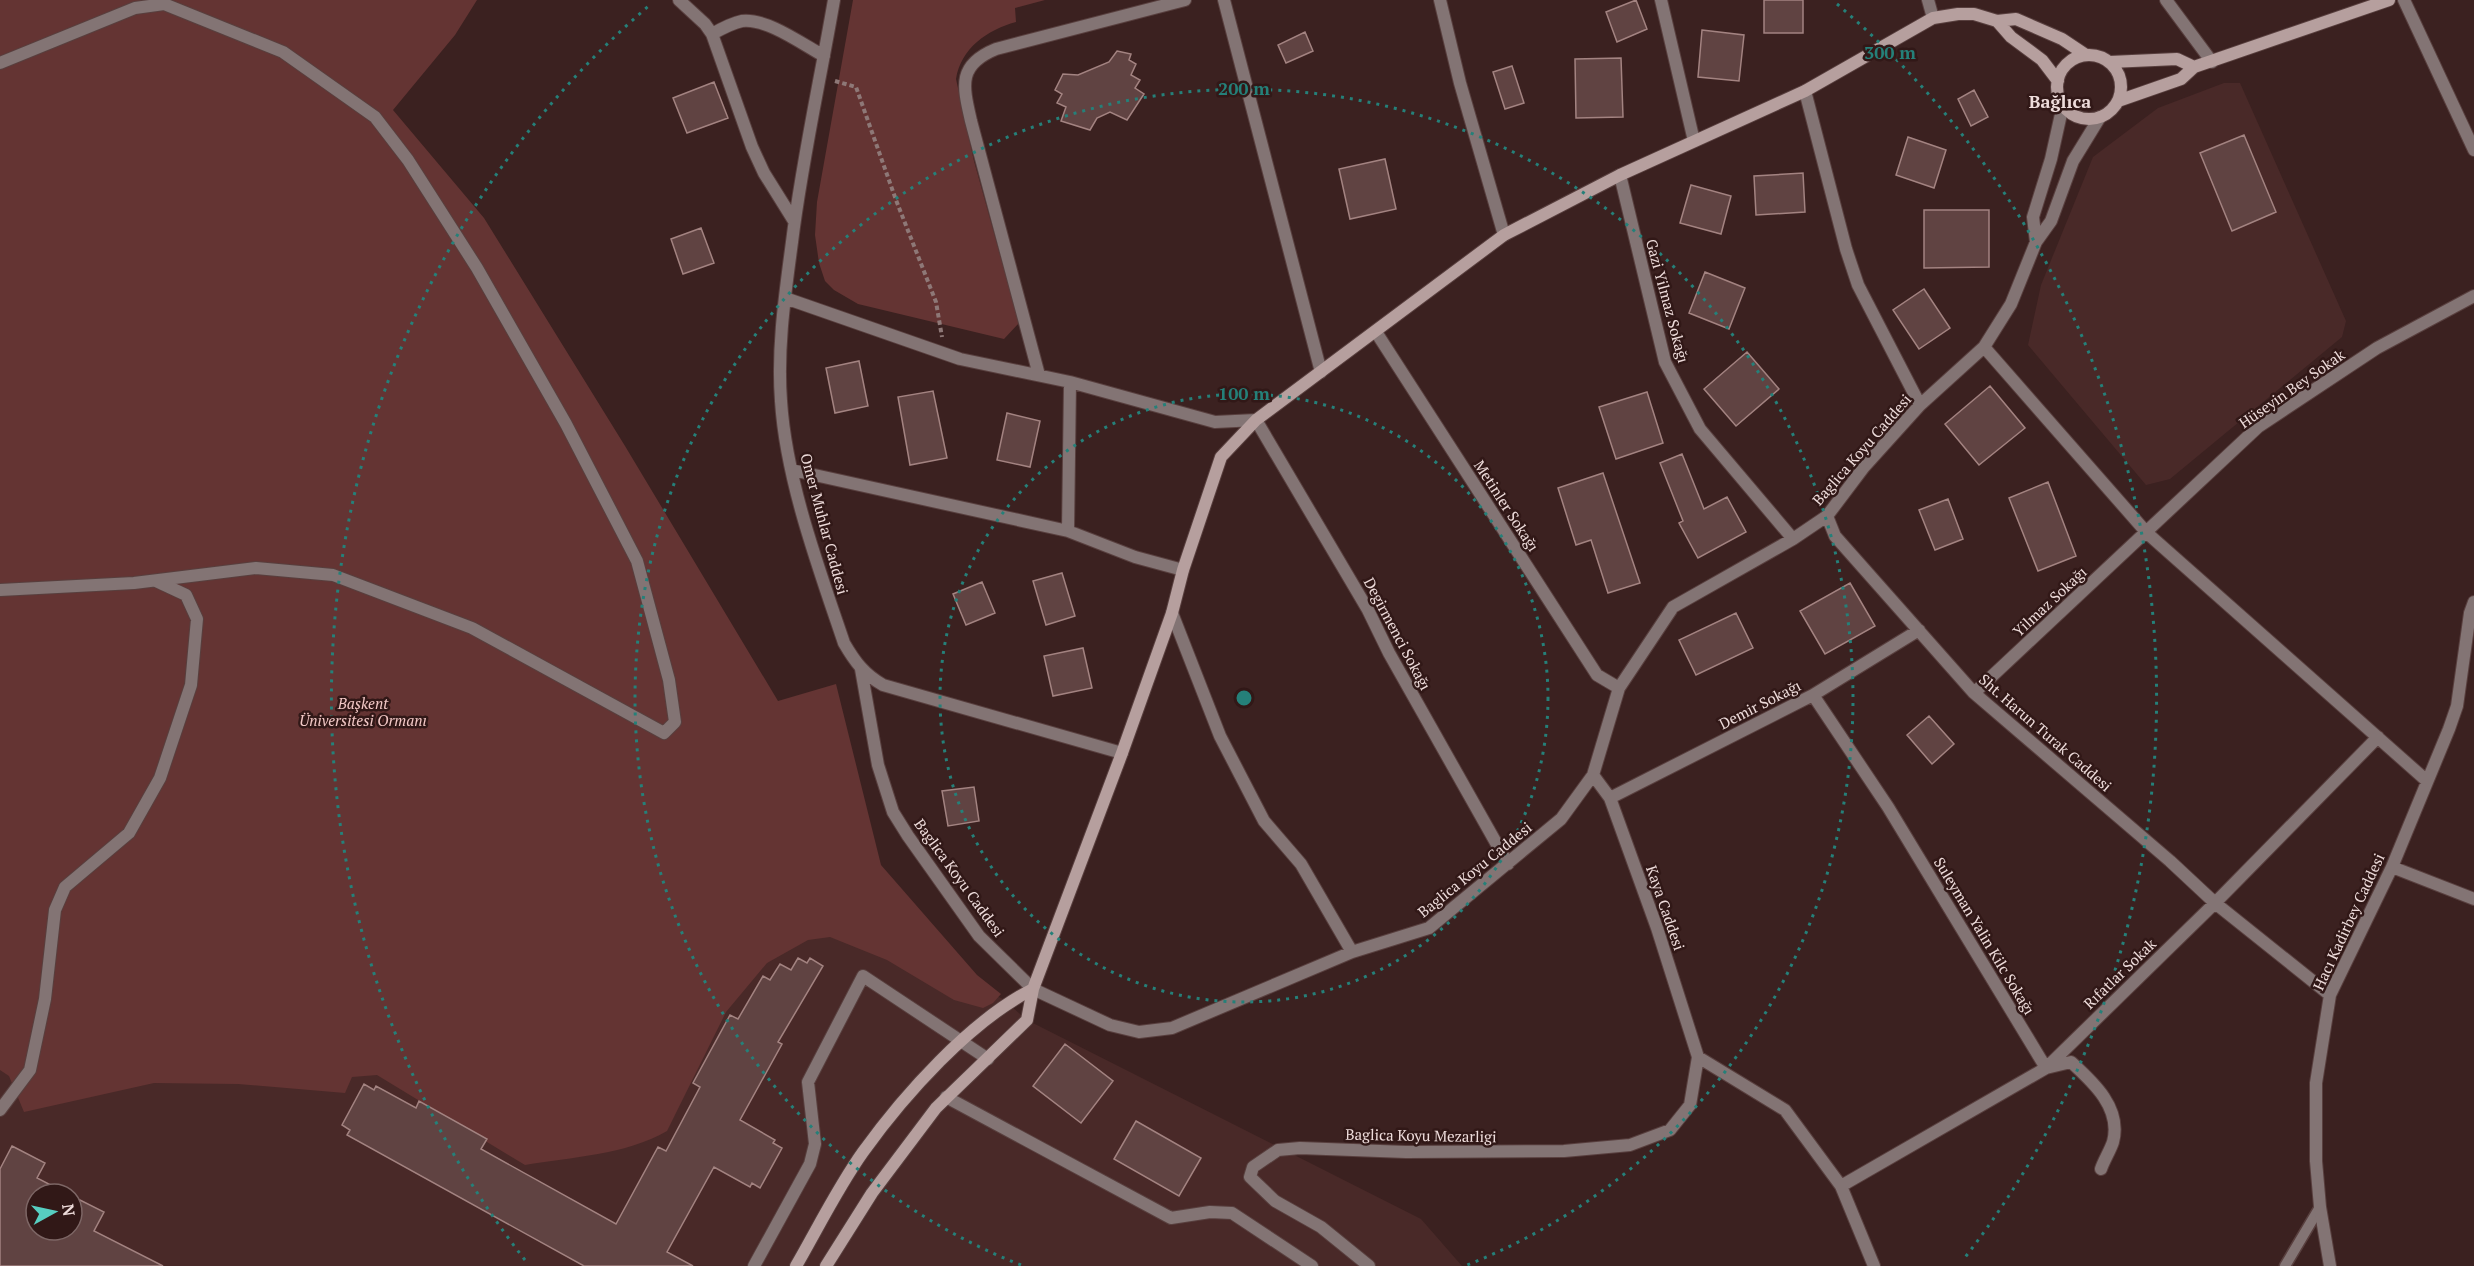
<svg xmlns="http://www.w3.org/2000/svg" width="2474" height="1266" viewBox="0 0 2474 1266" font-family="'PT Serif',serif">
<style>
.built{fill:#492928;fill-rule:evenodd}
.green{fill:#643433}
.building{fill:#604342;stroke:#a38381;stroke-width:1.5}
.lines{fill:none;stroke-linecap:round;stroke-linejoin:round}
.lane-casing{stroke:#583f3e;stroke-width:13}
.street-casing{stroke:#583f3e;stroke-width:14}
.secondary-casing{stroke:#583f3e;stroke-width:14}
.path{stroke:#8e7877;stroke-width:4;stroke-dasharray:4.5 3;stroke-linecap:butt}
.lane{stroke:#837474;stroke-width:10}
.street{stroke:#837474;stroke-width:12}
.secondary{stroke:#b69f9e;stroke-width:12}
.ring{fill:none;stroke:#258079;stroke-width:3;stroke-dasharray:3 6}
.labels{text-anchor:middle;stroke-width:5;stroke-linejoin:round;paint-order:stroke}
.street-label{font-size:15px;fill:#eedcdb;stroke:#311817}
.park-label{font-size:15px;font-style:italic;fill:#f2c8c6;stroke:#311817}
.quarter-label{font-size:18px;font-weight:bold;fill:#eedcdb;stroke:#311817}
.centre{fill:#258079;stroke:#311817;stroke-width:3}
.ring-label{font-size:18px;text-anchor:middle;font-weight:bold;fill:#258079;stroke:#311817;stroke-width:5;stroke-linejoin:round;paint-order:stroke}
</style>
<rect width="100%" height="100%" fill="#3b2120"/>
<path class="built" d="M2224,83H2240L2346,321L2342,337L2170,479L2146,485L2028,345L2041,285L2093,157L2158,108Z
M0,816L623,818L1003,999L1027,1020L1421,1219L1462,1266H0ZM36,1194H72V1230H36Z"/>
<path class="green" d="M0,0H477L455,35L393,110L484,218L625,446L778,701L836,684L881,865L977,975L1001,994L993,1003L983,1008L954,1000L887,960L830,937L808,940L767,963L726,1012L667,1131C626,1155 571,1157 525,1165L377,1075L352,1077L345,1093L238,1084L154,1083L24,1112L9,1076L0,1070Z
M853,0H1045L1015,8L1016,22C987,30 961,48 956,79L974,161L1019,323L1004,339L858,304L834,290L825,281L819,263L815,235L817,202Z"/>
<path class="building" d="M1636,0L1647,29L1617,42L1606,12Z
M1764,0H1803V33H1764Z
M1702,30L1744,35L1739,81L1698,77Z
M1305,32L1313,51L1286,63L1278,45Z
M1117,51L1131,54L1129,60L1136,64L1131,75L1140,80L1135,88L1144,94L1127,120L1110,112L1097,118L1090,130L1061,121L1066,107L1057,103L1062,94L1055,90L1063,74L1078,75L1109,62Z
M1621,58L1623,117L1576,118L1575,59Z
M1512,66L1524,103L1505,109L1493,72Z
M714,82L728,118L687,133L673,98Z
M1974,90L1988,117L1971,126L1958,99Z
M2244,135L2276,212L2232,231L2200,153Z
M1908,137L1946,150L1934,188L1896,175Z
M1385,159L1396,209L1350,219L1339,169Z
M1803,173L1805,212L1756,215L1754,176Z
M1691,185L1731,196L1721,234L1680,223Z
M1924,210H1989V267L1924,268Z
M701,228L714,263L683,274L671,239Z
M1705,272L1745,288L1729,329L1689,313Z
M1924,289L1950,328L1919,349L1893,310Z
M1747,352L1779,389L1736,426L1704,389Z
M859,361L868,406L835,413L826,368Z
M1990,386L2025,428L1979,465L1945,424Z
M933,391L947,458L910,465L898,397Z
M1647,392L1663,443L1616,459L1599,407Z
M1007,413L1040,421L1030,467L997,460Z
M1682,454L1704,509L1727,497L1746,532L1698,558L1679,523L1683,521L1660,463Z
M1603,473L1640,583L1608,593L1591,540L1576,545L1558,488Z
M2048,482L2076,556L2038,571L2009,498Z
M1948,499L1963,539L1935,550L1919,510Z
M1062,573L1075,616L1046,625L1033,581Z
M982,582L995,613L966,625L953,594Z
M1850,583L1875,626L1825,654L1800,611Z
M1736,613L1753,648L1696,675L1679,640Z
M1083,648L1092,688L1053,696L1044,656Z
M1929,716L1954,744L1932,764L1907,735Z
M974,787L979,821L948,826L942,791Z
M798,958L807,963L810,958L823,966L778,1042L782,1044L740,1120L775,1140L773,1143L782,1148L760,1188L752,1183L750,1187L714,1167L667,1252L693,1266H584L347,1135L350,1130L342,1125L364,1084L374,1090L376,1086L416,1108L419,1101L487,1139L481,1149L616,1224L658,1147L666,1151L700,1087L693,1083L730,1015L738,1019L763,976L770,980L780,964L791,970Z
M1065,1044L1113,1081L1081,1123L1033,1086Z
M1136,1121L1201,1158L1179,1196L1114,1159Z
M12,1146L45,1163L37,1178L68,1194H36V1230H72V1196L104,1212L94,1231L163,1266H0V1169Z"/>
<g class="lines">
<defs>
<path id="lane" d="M2285,1266L2320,1207"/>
<path id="street" d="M679,0L705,24L712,34L752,147L764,173L794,221
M834,0C820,81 802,161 792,242C785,295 777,348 781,401C786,480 819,569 844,643C855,662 864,674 883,685L1122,753
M1224,0L1321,372
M1440,0L1460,83L1504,235
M1661,0L1694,141
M1928,0L1933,18
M2166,0L2212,62
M2404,0L2474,150
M712,34C721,29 732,23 742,21C767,18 802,44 824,56
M0,63L135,8L164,4L283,52L375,117L408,160L477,268L566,424L637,561L669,680L675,722L664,733L472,628L333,575L256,568L134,583L0,590
M1805,91L1846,249L1858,285L1920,405
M1620,175L1665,362L1700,429L1793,539
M2036,242L2033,217L2051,159L2063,105
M785,298L960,359L1070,382L1215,422L1256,420L1368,610L1389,653L1508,864
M1376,332L1597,675L1619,688
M1984,347L2147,533L2427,781
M1039,375L971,121C963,86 957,65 996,49L1185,0
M1070,382L1068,531L1135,557L1183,570
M792,470L1068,531
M1827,516L1835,536L1974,693L2170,861L2215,903L2330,995
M1172,613L1220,736L1264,821L1301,864L1352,952
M861,669L878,765L893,812L908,836L979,936L1033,989L1110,1025L1139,1032L1172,1028L1352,952L1429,928L1561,819L1593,775L1619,688L1673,607L1793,539L1827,516L1864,467L1920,405L1984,347L2011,304L2036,242L2051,221L2073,161L2100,117
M1974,693L2258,427L2377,348L2474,296
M1813,695L1888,807L2046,1068L2071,1062C2093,1082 2122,1108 2113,1142C2110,1151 2104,1160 2101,1169
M1610,798L1813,695L1919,630
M2392,867L2474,899
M1698,1057L1785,1110L1841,1186L1874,1266
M946,1097L1171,1218L1210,1212L1232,1213L1312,1266
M0,1110L30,1070L45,999L55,910L65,887L129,833L160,778L191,685L197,619L186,595L156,581
M1841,1186L2046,1068L2215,903L2378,737
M754,1266L810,1164L815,1144L808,1082L863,976L988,1059
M1369,1266L1321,1227L1275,1201L1250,1177L1253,1167L1278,1150L1300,1148L1406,1152L1564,1151L1630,1145L1670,1130L1690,1105L1698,1057L1657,928L1610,798L1593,775
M2330,1266L2320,1207L2316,1161V1083L2330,995L2392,867L2449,729L2457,706L2470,613L2474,602"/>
<path id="secondary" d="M1997,21L2011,37L2042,60L2058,81
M2057 87a32 32 0 1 1 64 0a32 32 0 1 1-64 0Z
M2110,62L2177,59L2194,67
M2118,101L2181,79L2194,67L2389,0
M796,1266C818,1228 838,1187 863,1152C904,1095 970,1021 1033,989
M826,1266L872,1193L936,1108L1027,1020L1033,989L1122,753L1172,613L1183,570L1221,457L1256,420L1504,235L1620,175L1805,91L1933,18L1958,14H1974L1997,21L2016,19L2062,39L2086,55"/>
</defs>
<use href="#lane" class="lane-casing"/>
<use href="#street" class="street-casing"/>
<use href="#secondary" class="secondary-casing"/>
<path class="path" d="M835,81L856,87L896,200L936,302L942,337"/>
<use href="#lane" class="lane"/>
<use href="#street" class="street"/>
<use href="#secondary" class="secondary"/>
</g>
<g class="ring">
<circle cx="1244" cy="698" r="304"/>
<path d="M1021 1265A609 609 0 1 1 1467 1265"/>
<path d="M525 1260A913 913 0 0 1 651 4M1837 4A913 913 0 0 1 1963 1260"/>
</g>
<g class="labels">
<g class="street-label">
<text transform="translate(1667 301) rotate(75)" y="5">Gazi Yilmaz Sokağı</text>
<text transform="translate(2292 389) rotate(-35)" y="5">Hüseyin Bey Sokak</text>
<text transform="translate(1862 450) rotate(-49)" y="5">Baglica Koyu Caddesi</text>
<text transform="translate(1506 506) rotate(57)" y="5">Metinler Sokağı</text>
<text transform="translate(824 524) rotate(75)" y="5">Omer Muhlar Caddesi</text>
<text transform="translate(2050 602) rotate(-43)" y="5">Yilmaz Sokağı</text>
<text transform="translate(1397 634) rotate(62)" y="5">Degirmenci Sokağı</text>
<text transform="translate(1760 705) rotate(-27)" y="5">Demir Sokağı</text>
<text transform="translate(2045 733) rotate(41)" y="5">Sht. Harun Turak Caddesi</text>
<text transform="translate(1475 870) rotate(-39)" y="5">Baglica Koyu Caddesi</text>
<text transform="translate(959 878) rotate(54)" y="5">Baglica Koyu Caddesi</text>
<text transform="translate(1665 908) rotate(71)" y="5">Kaya Caddesi</text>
<text transform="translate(2349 922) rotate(-65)" y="5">Hacı Kadirbey Caddesi</text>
<text transform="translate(1984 936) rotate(59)" y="5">Suleyman Yalin Kilc Sokağı</text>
<text transform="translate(2120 974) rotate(-44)" y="5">Rıfatlar Sokak</text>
<text transform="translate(1421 1136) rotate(1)" y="5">Baglica Koyu Mezarligi</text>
</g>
<g class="park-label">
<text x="363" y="709">Başkent<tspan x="363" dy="17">Üniversitesi Ormanı</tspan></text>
</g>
<g class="quarter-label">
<text x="2060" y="108">Bağlıca</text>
</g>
</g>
<circle cx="1244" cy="698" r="9" class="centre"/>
<g class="ring-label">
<text x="1890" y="59">300 m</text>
<text x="1244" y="95">200 m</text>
<text x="1244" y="400">100 m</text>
</g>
<g transform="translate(54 1212) rotate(82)"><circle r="28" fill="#311817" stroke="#7d6665" stroke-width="1.5"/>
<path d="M0-4.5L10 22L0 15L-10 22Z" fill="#57cec1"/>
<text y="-9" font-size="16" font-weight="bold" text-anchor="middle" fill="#eedcdb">N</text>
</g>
</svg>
